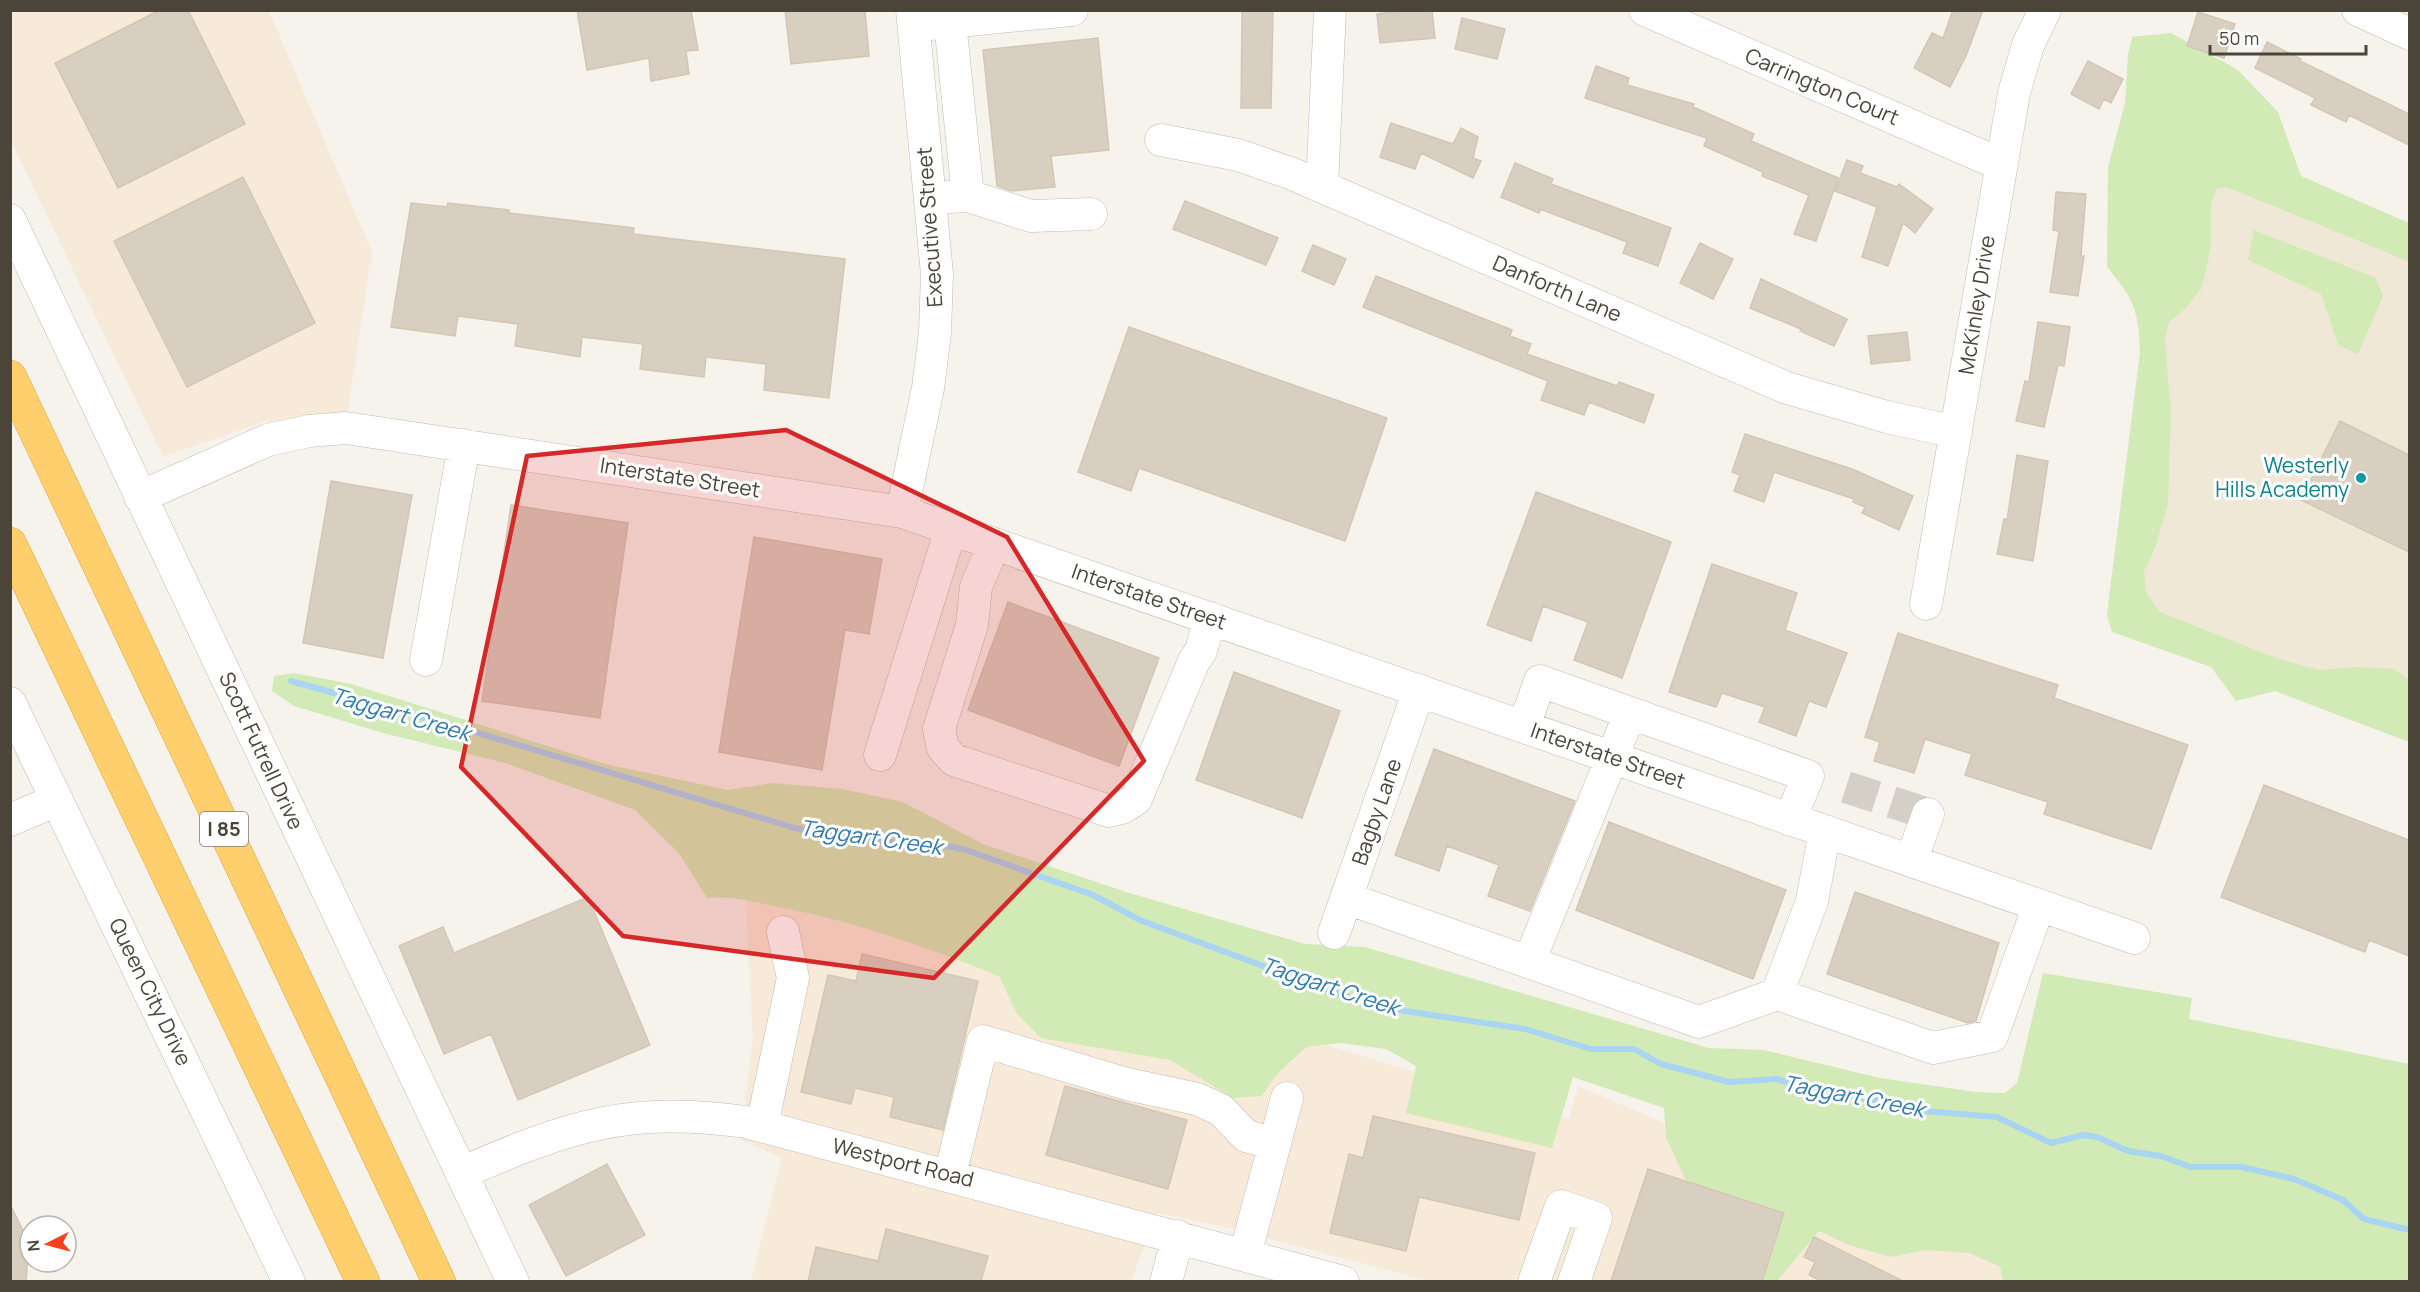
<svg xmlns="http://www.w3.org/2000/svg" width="2420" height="1292" viewBox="0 0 2420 1292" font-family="Manrope,sans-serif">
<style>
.commercial{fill:#f7ead8}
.education{fill:#efe8d6}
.green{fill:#d2eab5}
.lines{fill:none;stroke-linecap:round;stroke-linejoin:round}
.stream{stroke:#a9d4f2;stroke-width:6}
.building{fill:#d8cfc1;stroke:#d3c7b4;stroke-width:1.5}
.minor-tunnel{stroke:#d4d0c8;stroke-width:32;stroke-dasharray:32 16;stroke-linecap:butt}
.minor-casing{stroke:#c2bbae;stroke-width:33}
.highway-casing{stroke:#e0a43c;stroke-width:34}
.minor{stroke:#fff;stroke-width:32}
.highway{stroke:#ffcf6e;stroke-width:33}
.marked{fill:#d62828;fill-opacity:0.2;stroke:#d62828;stroke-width:4.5;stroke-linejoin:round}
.culture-dot{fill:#0f9aa8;stroke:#fff;stroke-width:2}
.labels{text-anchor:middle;stroke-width:6;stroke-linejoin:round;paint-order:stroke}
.shield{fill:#fff;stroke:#817c74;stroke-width:1.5}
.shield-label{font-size:20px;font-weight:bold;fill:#4b4439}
.street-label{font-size:21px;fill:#4b4439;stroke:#fff}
.culture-label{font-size:21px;fill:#0d838f;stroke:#fff;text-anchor:end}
.water-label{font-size:22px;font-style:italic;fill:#2e7ab2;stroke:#fff}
</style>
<rect width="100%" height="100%" fill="#f6f3ec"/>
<path class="commercial" d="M11,11H269L372,252L347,415L263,422L163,457L11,141Z
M745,883L1274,1029L1569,1119L1578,1086L2010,1271L2004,1282L1428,1281L1221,1226L1157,1213L1131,1281H751L782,1158L741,1140L753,1038Z"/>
<path class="education" d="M2169,124L2409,230V735L2108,604Z"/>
<path class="green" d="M2171,33L2238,70L2278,112L2301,176L2409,223L2410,262L2239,192L2225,187L2216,189L2211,204V246L2202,287L2186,308L2169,322L2165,339L2171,414L2168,504L2156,545L2144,572L2146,592L2160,612L2279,659L2320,670L2355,667L2394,669L2409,680V742L2275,691L2236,701L2211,667L2112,632L2107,615L2140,353C2139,311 2134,299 2107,267L2108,167L2125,103L2128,55L2132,37Z
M2254,230L2376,278L2383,296L2358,354L2338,345L2321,294L2248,260Z
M294,673L351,684L605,764L728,790L773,783L842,789L903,802L983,844L1126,892L1305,944L1365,947L1709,1048L1764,1050L1880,1078L1976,1092L2005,1093L2017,1083L2043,973L2192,998L2189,1019L2409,1064V1281H2003L2000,1267L1969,1253L1926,1250L1891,1257L1849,1245L1819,1231L1777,1281H1762L1784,1214L1686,1181L1666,1137L1664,1108L1573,1077L1552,1148L1406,1113L1416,1066L1386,1049L1341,1043L1306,1047L1276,1075L1262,1096L1233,1098L1170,1060L1041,1038L1017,1014L999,976C927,947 856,922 779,907C755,902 732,896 707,898L679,853L635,810L505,763L383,733L294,706L272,691L274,676Z"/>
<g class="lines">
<path class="stream" d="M291,681L475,732L798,829L882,842L933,843L966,850L1093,895L1142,921L1344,996L1405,1011L1525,1029L1591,1049H1634L1661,1064L1729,1082L1777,1079L1825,1093L1883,1101L1924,1111L1997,1117L2051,1143L2083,1135L2097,1137L2128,1151L2161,1156L2190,1167H2242L2294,1179L2343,1200L2364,1219L2410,1230"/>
</g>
<path class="building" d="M160,10H188L245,124L118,188L55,63Z
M577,10H691L698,50L686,51L689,74L651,81L649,58L587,70Z
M785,10H865L869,56L791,64Z
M1242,10H1273L1271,108H1241Z
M1407,10H1432L1435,38L1380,43L1377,14Z
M1953,10H1983L1966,56L1950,87L1914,68L1932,33L1943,38Z
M2198,12L2235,24L2224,58L2187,46Z
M1462,18L1505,29L1497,59L1455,49Z
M1098,38L1109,150L1051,156L1055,187L1011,191L997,186L983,50Z
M2267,42L2301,59L2300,61L2409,114V145L2349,115L2346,122L2311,105L2315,98L2255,68Z
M2088,61L2123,79L2111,103L2104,99L2099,109L2071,94Z
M1596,66L1629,78L1627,85L1694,104L1693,107L1754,134L1751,141L1838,178L1816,241L1794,234L1809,195L1762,176L1763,172L1704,146L1707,138L1585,98Z
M1391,123L1453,144L1461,128L1478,137L1473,158L1481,161L1473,178L1421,153L1415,169L1380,157Z
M1847,160L1863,166L1860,173L1897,187L1899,184L1933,209L1915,233L1903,223L1888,266L1862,257L1877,207L1835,191Z
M1515,163L1553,179L1551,184L1671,228L1658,266L1623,253L1627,242L1540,209L1539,213L1501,197Z
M243,177L315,323L187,387L114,241Z
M2056,192L2086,194L2081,256H2084L2078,296L2050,292L2059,231L2053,230Z
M1185,201L1278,238L1266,265L1173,229Z
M411,203L447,207L448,203L509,210V213L634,228L633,234L845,259L829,398L764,390L766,364L706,357L704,377L640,369L643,344L582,337L580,357L515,346L518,324L458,316L455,336L391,327Z
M1700,243L1733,259L1713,299L1680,283Z
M1313,245L1346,259L1334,285L1302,271Z
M1376,276L1512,330L1510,336L1531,344L1527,354L1617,386L1619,382L1654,395L1644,423L1589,402L1584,415L1541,400L1548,381L1363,307Z
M1761,279L1847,319L1834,346L1800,331L1801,329L1750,308Z
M2038,322L2070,327L2064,366L2058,365L2044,427L2016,421L2025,381L2029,382Z
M1129,327L1387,418L1345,541L1139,468L1131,491L1078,472Z
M1907,332L1910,360L1871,364L1868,336Z
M2340,421L2409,455V552L2301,500Z
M1745,434L1852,469L1913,496L1899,530L1862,513L1865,507L1853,502L1854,499L1774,472L1764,502L1734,491L1740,475L1732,472Z
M2017,455L2048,461L2033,561L1997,554L2004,519L2007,520Z
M331,481L412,495L383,658L303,643Z
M1536,492L1671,542L1622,678L1574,660L1588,622L1543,606L1531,641L1487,625Z
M511,505L628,523L600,718L482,701Z
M754,537L882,559L869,634L845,630L822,770L719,752Z
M1712,564L1797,593L1785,630L1847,653L1826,707L1809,701L1796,736L1759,722L1765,707L1722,693L1716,707L1669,692Z
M1008,602L1159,658L1119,766L968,710Z
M1898,633L2058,685L2054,698L2188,745L2151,849L2044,814L2048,802L1965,775L1972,754L1925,739L1914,773L1874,761L1880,742L1865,737Z
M1234,672L1340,711L1302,818L1196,780Z
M1434,749L1575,801L1530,911L1488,896L1499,865L1447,846L1439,871L1395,855Z
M2264,785L2409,840V956L2369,940L2365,952L2221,897Z
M1609,822L1786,890L1753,979L1576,910Z
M1855,892L1999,943L1976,1021L1968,1023L1827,974Z
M588,897L650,1045L518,1100L491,1034L444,1054L399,946L443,927L454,953Z
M862,954L978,981L943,1130L890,1117L894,1097L855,1088L851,1104L801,1092L828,975L856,981Z
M1065,1086L1187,1120L1168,1189L1046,1155Z
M1373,1116L1535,1153L1519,1220L1419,1197L1406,1251L1330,1233L1349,1154L1363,1158Z
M607,1164L645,1235L566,1276L529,1205Z
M1648,1169L1784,1213L1762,1281H1611Z
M10,1204L29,1243L26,1281H10Z
M886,1229L988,1256L981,1281H808L816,1247L878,1261Z
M1814,1237L1903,1281H1821L1809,1275L1815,1262L1804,1257Z"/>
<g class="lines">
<path class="minor-tunnel" d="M1846,787L1928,814"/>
<defs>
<path id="minor" d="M1645,10L2000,164
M2358,10L2410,34
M929,24L1072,10
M1161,140L1238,155L1290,173L1787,388L1887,417L1956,432
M1322,187L1330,10
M968,196L1031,216L1091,214
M931,198L968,196L950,22
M10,220L513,1282
M140,497L268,440L309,431L346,428L902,512L2134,938
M902,512L928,388L935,333L937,274L912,10
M994,544L976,587L972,625L939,729L943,748L954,760L1109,811L1122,808L1136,799L1194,661L1201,651L1210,618
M1926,604L2014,93L2028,45L2045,10
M426,660L464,445
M10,703L289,1282
M1524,726L1540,681L1808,776L1790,820
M880,755L951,529
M10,820L57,800
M1911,861L1928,814
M1346,898L1699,1022L1777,994L1933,1048L1992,1036L2039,905
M1334,933L1419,690
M1529,962L1630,713
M1777,994L1812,901L1825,831
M762,1126L793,978L783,932
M461,1173C569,1126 627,1106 746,1122L1343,1282
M950,1175L983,1041L1127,1084L1197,1099L1221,1110L1246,1136L1275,1144
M1245,1255L1287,1098
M1166,1282L1178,1236
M1534,1282L1561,1206L1596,1218L1574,1282"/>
<path id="highway" d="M10,377L439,1282
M10,544L363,1282"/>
</defs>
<use href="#minor" class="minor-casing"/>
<use href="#highway" class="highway-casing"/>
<use href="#minor" class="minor"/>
<use href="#highway" class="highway"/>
</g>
<path class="marked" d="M786,430L1007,537L1144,761L934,978L623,936L461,767L527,456Z"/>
<circle class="culture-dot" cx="2361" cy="478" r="6"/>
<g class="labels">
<rect class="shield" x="200" y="812" width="48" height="34" rx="4.5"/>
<g class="shield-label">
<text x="224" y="836">I 85</text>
</g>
<g class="street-label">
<text transform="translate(1822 87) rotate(23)" y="7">Carrington Court</text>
<text transform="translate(930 227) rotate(-94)" y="7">Executive Street</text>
<text transform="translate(1557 289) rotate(23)" y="7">Danforth Lane</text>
<text transform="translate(1977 305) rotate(-81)" y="7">McKinley Drive</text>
<text transform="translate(680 478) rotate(9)" y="7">Interstate Street</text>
<text transform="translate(1149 597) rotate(19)" y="7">Interstate Street</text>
<text transform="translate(261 751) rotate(65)" y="7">Scott Futrell Drive</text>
<text transform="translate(1608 756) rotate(19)" y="7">Interstate Street</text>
<text transform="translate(1377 812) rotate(-71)" y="7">Bagby Lane</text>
<text transform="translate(150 992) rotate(64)" y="7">Queen City Drive</text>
<text transform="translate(903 1163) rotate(14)" y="7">Westport Road</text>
</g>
<g class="culture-label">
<text x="2349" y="473">Westerly<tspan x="2349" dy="24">Hills Academy</tspan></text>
</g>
<g class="water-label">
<text transform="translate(401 714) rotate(16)" y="8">Taggart Creek</text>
<text transform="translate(871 837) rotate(8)" y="8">Taggart Creek</text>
<text transform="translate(1330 986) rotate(18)" y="8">Taggart Creek</text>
<text transform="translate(1854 1096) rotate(11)" y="8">Taggart Creek</text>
</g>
</g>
<rect width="2420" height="1292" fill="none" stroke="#4b4439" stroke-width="24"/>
<g transform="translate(48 1244) rotate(264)"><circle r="28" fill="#ffffff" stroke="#b7b4b0" stroke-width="1.5"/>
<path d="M0-4.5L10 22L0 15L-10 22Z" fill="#fc3f1d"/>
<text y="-9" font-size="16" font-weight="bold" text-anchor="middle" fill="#4b4439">N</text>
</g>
<path d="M2210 45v9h156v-9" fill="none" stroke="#4b4439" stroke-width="3"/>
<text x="2219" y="45" font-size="18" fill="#4b4439" stroke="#ffffff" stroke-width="4.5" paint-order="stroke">50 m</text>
</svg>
